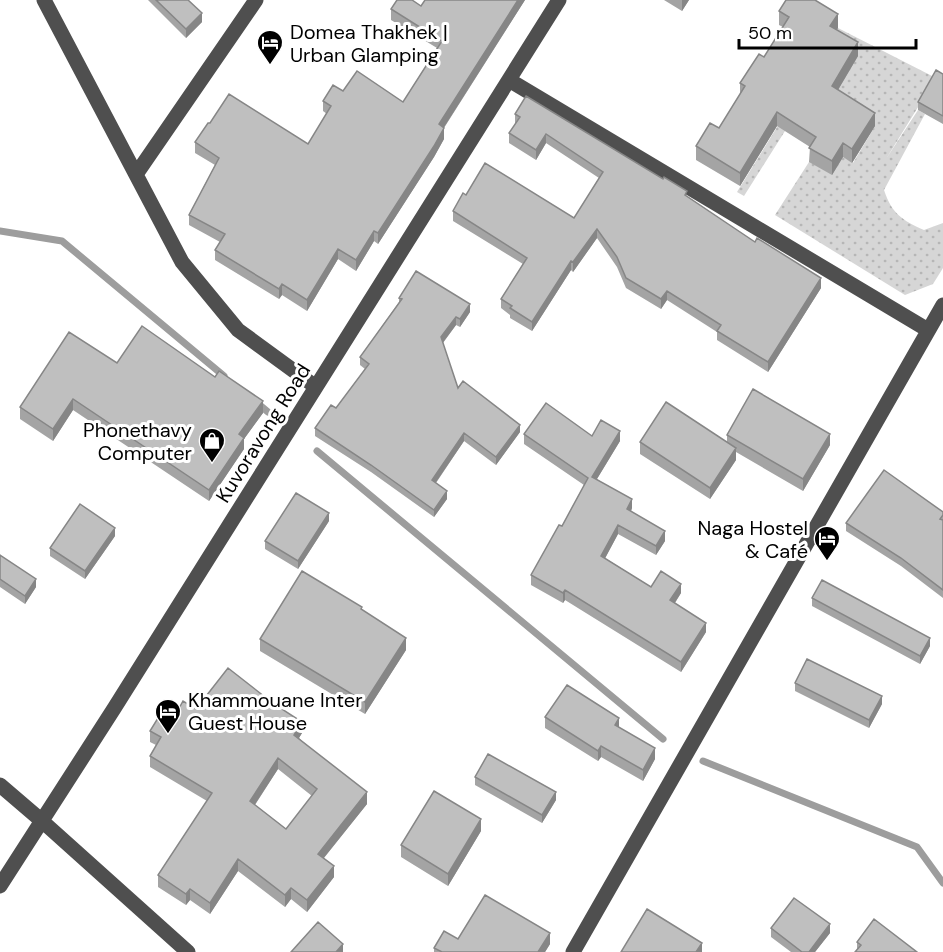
<svg xmlns="http://www.w3.org/2000/svg" width="943" height="952" viewBox="0 0 943 952" font-family="'DM Sans',sans-serif">
<style>
.grass{fill:url(#grass-dots)}
.lines{fill:none;stroke-linecap:round;stroke-linejoin:round}
.stream{stroke:#9d9d9d;stroke-width:7}
.minor{stroke:#4f4f4f;stroke-width:15}
.wall{fill:#a4a4a4;fill-rule:evenodd}
.shaded-wall{fill:#868686}
.building{fill:#bfbfbf;stroke:#868686;stroke-width:1.5;fill-rule:evenodd}
.labels{text-anchor:middle;stroke-width:6;stroke-linejoin:round;paint-order:stroke}
.poi-label{font-size:20px;fill:#000;stroke:#fff;text-anchor:start}
.street-label{font-size:20px;fill:#000;stroke:#fff}
</style>
<defs>
<pattern id="grass-dots" width="8" height="8" patternUnits="userSpaceOnUse" patternTransform="scale(1.5)"><rect width="8" height="8" fill="#d6d6d6"/><path d="M2 2h.1M6 6h.1" fill="none" stroke="#b6b6b6" stroke-width="1.8" stroke-linecap="round"/></pattern>
</defs>
<rect width="100%" height="100%" fill="#fff"/>
<path class="grass" d="M838,28L936,78L886,159L918,110L925,114L884,190C892,214 902,220 924,230L943,223V268L933,284L905,295L775,215L809,162L843,157L853,163L875,126L802,104L744,196L737,192Z"/>
<g class="lines">
<path class="stream" d="M0,231L62,241L224,376
M256,402L268,412
M317,451L663,739
M703,761L917,847L943,883"/>
<path class="minor" d="M44,0L182,262L238,330L316,387
M509,80L928,330
M137,173L256,0
M0,785L42,821L188,952
M0,886L115,707L559,0
M573,952L943,305"/>
</g>
<path class="wall" d="M148,0H188L202,22L186,38Z
M525,0L444,128V139L434,157L378,244L374,241L356,271L338,259L307,311L282,295L279,299L215,260V250L220,242L189,225V215L215,165L195,153V142L308,144L327,114L323,111V101L343,91L403,102L437,48L391,20V9L421,6Z
M664,0H689L682,11Z
M779,11L838,28L837,30L858,56L838,90L875,126L852,163L843,157L832,175L809,162L810,147L777,126L740,186L696,160V146L719,128L740,94V83L764,57L783,27L779,25Z
M943,74V124L918,110V102Z
M515,114L687,196L821,288L768,372L717,340V332L667,300L661,309L626,288L617,267L597,238L573,272L571,270L532,331L510,318V315L501,308V299L523,264L453,221V211L466,195L574,218L599,178L546,143L536,160L509,143V133L516,124L515,123Z
M399,298L470,312L460,327L456,325L443,343L458,388L520,432L496,465L464,441L436,483L447,499L434,517L371,472L315,436V428L336,408L365,369L360,365V357L399,302Z
M117,363L263,413L244,439V449L209,501L73,410L53,441L20,419V407Z
M524,434L592,436L620,441L597,479L632,508L631,512L665,541L656,555L618,534L605,558L651,587L681,593L675,603L706,632L681,672L565,600L563,603L531,585V575L562,526L584,485L524,444Z
M727,435L830,445L803,491L736,452V460L710,499L640,454V442H727Z
M943,512V598L901,566L846,531V523Z
M329,521L298,569L265,549V541Z
M115,536L85,579L50,556V548Z
M0,555L36,587L25,604L0,587Z
M812,598L930,646L920,664L812,606Z
M362,610L406,650L365,714L260,651V639Z
M795,683L882,704L869,728L795,691Z
M196,709L302,733L299,738L367,804L324,858L334,877L307,912L291,899L285,907L238,871L210,914L190,900L186,905L158,887V875L207,801L150,767V756L156,745L150,742V731L177,712ZM278,769L312,796L286,829L255,805Z
M545,717L619,728L655,759L643,781L601,757L598,761L545,728Z
M475,777L556,800L542,823L475,785Z
M481,831L448,886L401,857V845Z
M771,928L830,933L815,952H791L771,937Z
M458,939L550,944L545,952H434V948Z
M857,942L917,952L857,950Z"/>
<path class="shaded-wall" d="M518,0H525L439,135V124Z
M682,0H689L682,11Z
M202,13V22L186,38V29Z
M838,14V28L830,40V26Z
M858,42V56L832,100V86Z
M777,112V126L740,186V173Z
M875,113V126L852,163V149Z
M444,128V139L434,157L378,244V233Z
M546,134V143L536,160V150Z
M843,143V157L832,175V161Z
M597,229V238L573,272V262Z
M374,231V241L356,271V260Z
M338,249V259L307,311V300Z
M571,261V270L532,331V322Z
M821,278V288L768,372V362Z
M282,284V295L279,299V289Z
M667,291V300L661,309V299Z
M470,304V312L460,327V319Z
M456,317V325L441,345V337Z
M73,399V410L53,441V429Z
M263,401V413L244,439V449L209,501V490L239,434Z
M520,425V432L496,465V457Z
M620,431V441L592,487V477Z
M464,433V441L432,488V480Z
M830,434V445L803,491V479Z
M736,448V460L710,499V488Z
M447,491V499L434,517V510Z
M632,499V508L627,519V509Z
M329,513V521L298,569V561Z
M618,525V534L601,566V556Z
M115,528V536L85,579V571Z
M665,531V541L656,555V546Z
M36,579V587L25,604V596Z
M681,584V593L670,610V600Z
M565,590V600L563,603V593Z
M706,623V632L681,672V662Z
M406,638V650L365,714V702Z
M930,638V646L920,664V656Z
M882,696V704L869,728V720Z
M619,718V729L615,725Z
M302,722V733L294,746V735Z
M601,746V757L598,761V751Z
M655,748V759L643,781V770Z
M278,758V769L250,812V801Z
M367,792V804L318,865V854Z
M556,792V800L542,823V815Z
M481,819V831L448,886V874Z
M238,859V871L210,914V903Z
M334,866V877L307,912V900Z
M291,888V899L285,907V895Z
M190,889V900L186,905V894Z
M830,924V933L815,952H809Z
M550,933V944L545,952H538Z
M702,943V952H696Z
M343,944V952H336Z"/>
<path class="building" d="M156,0H188L202,13L186,29Z
M397,0H412L421,6L425,0H518L439,124L444,128L434,146L378,233L374,231L356,260L338,249L307,300L282,284L279,289L215,250L225,234L189,215L219,158L195,142L208,123H210L229,94L308,144L331,106L323,101L333,85L343,91L357,71L403,102L442,41L391,9Z
M786,0H815L838,14L830,26L858,42L832,86L875,113L852,149L843,143L832,161L809,148L816,137L777,112L740,173L696,146L710,123L719,128L745,86L740,83L759,54L764,57L789,17L779,11Z
M936,70L943,74V116L918,102Z
M526,96L663,179L664,177L687,191L685,195L755,242L757,238L821,278L768,362L717,331L721,325L667,291L661,299L626,278L617,257L597,229L573,262L571,261L532,322L510,308L512,306L501,299L527,258L453,211L463,193L466,195L485,163L574,218L603,172L546,134L536,150L509,133L520,117L515,114Z
M416,271L470,304L460,319L456,317L441,337L458,388L463,381L520,425L496,457L464,433L432,480L447,491L434,510L371,465L315,428L331,405L336,408L369,364L360,357L402,299L399,298Z
M142,326L215,377L219,371L263,401L239,434L244,438L209,490L73,399L53,429L20,407L69,332L117,363Z
M753,389L830,434L803,479L727,435Z
M666,402L736,448L710,488L640,442Z
M546,403L592,436L601,420L620,431L592,477L632,499L627,509L665,531L656,546L618,525L601,556L651,587L661,571L681,584L670,600L706,623L681,662L565,590L563,593L531,575L559,525L562,526L588,478L524,434Z
M884,470L943,512V515L940,519L943,520V590L901,558L846,523Z
M296,493L329,513L298,561L265,541Z
M80,504L115,528L85,571L50,548Z
M0,555L36,579L25,596L0,579Z
M302,571L362,607L361,609L406,638L365,702L260,639Z
M822,580L930,638L920,656L812,598Z
M807,659L882,696L869,720L795,683Z
M228,668L274,704L302,722L294,735L367,792L318,854L334,866L307,900L291,888L285,895L238,859L210,903L190,889L186,894L158,875L212,793L150,756L161,737L150,731L166,705L177,712L183,701L196,709ZM278,758L317,789L286,829L250,801Z
M567,685L619,718L615,725L655,748L643,770L601,746L598,751L545,717Z
M488,754L556,792L542,815L475,777Z
M434,791L481,819L448,874L401,845Z
M485,895L550,933L538,952H442L434,948L444,931L458,939Z
M794,898L830,924L809,952H802L771,928Z
M647,909L702,943L696,952H621Z
M874,919L917,952H855L861,945L857,942Z
M318,922L343,944L336,952H291Z"/>
<defs>
<symbol id="hotel-pin" viewBox="-11 -11 22 30"><path d="M0 17L-7.5 6A9.5 9.5 0 1 1 7.5 6Z" fill="#000" stroke="#fff"/><path d="M-6-4.5h1.5V1H6V5H4.5V3h-9V5H-6ZM-4 0a1.8 1.8 0 1 1 3.6 0ZM.5 0V-2.5h3Q6-2.5 6 0Z" fill="#fff"/></symbol>
<symbol id="shop-pin" viewBox="-11 -11 22 30"><path d="M0 17L-7.5 6A9.5 9.5 0 1 1 7.5 6Z" fill="#000" stroke="#fff"/><path d="M-5-2.5h2.3a2.7 3.5 0 0 1 5.4 0H5L5.5 6h-11ZM-1.5-2.5h3a1.5 2.3 0 0 0-3 0Z" fill="#fff"/></symbol>
</defs>
<g fill-rule="evenodd">
<use href="#hotel-pin" x="255" y="28" width="30" height="40"/>
<use href="#shop-pin" x="197" y="426" width="30" height="40"/>
<use href="#hotel-pin" x="812" y="524" width="30" height="40"/>
<use href="#hotel-pin" x="153" y="697" width="30" height="40"/>
</g>
<g class="labels">
<g class="poi-label">
<text x="290" y="39">Domea Thakhek |<tspan x="290" dy="23">Urban Glamping</tspan></text>
<text x="192" y="437" text-anchor="end">Phonethavy<tspan x="192" dy="23">Computer</tspan></text>
<text x="808" y="535" text-anchor="end">Naga Hostel<tspan x="808" dy="23">&amp; Café</tspan></text>
<text x="188" y="707">Khammouane Inter<tspan x="188" dy="23">Guest House</tspan></text>
</g>
<g class="street-label">
<text transform="translate(263 433) rotate(-58)" y="7">Kuvoravong Road</text>
</g>
</g>
<path d="M739 39v9h177v-9" fill="none" stroke="#000000" stroke-width="3"/>
<text x="748" y="39" font-size="18" fill="#000000" stroke="#ffffff" stroke-width="4.5" paint-order="stroke">50 m</text>
</svg>
